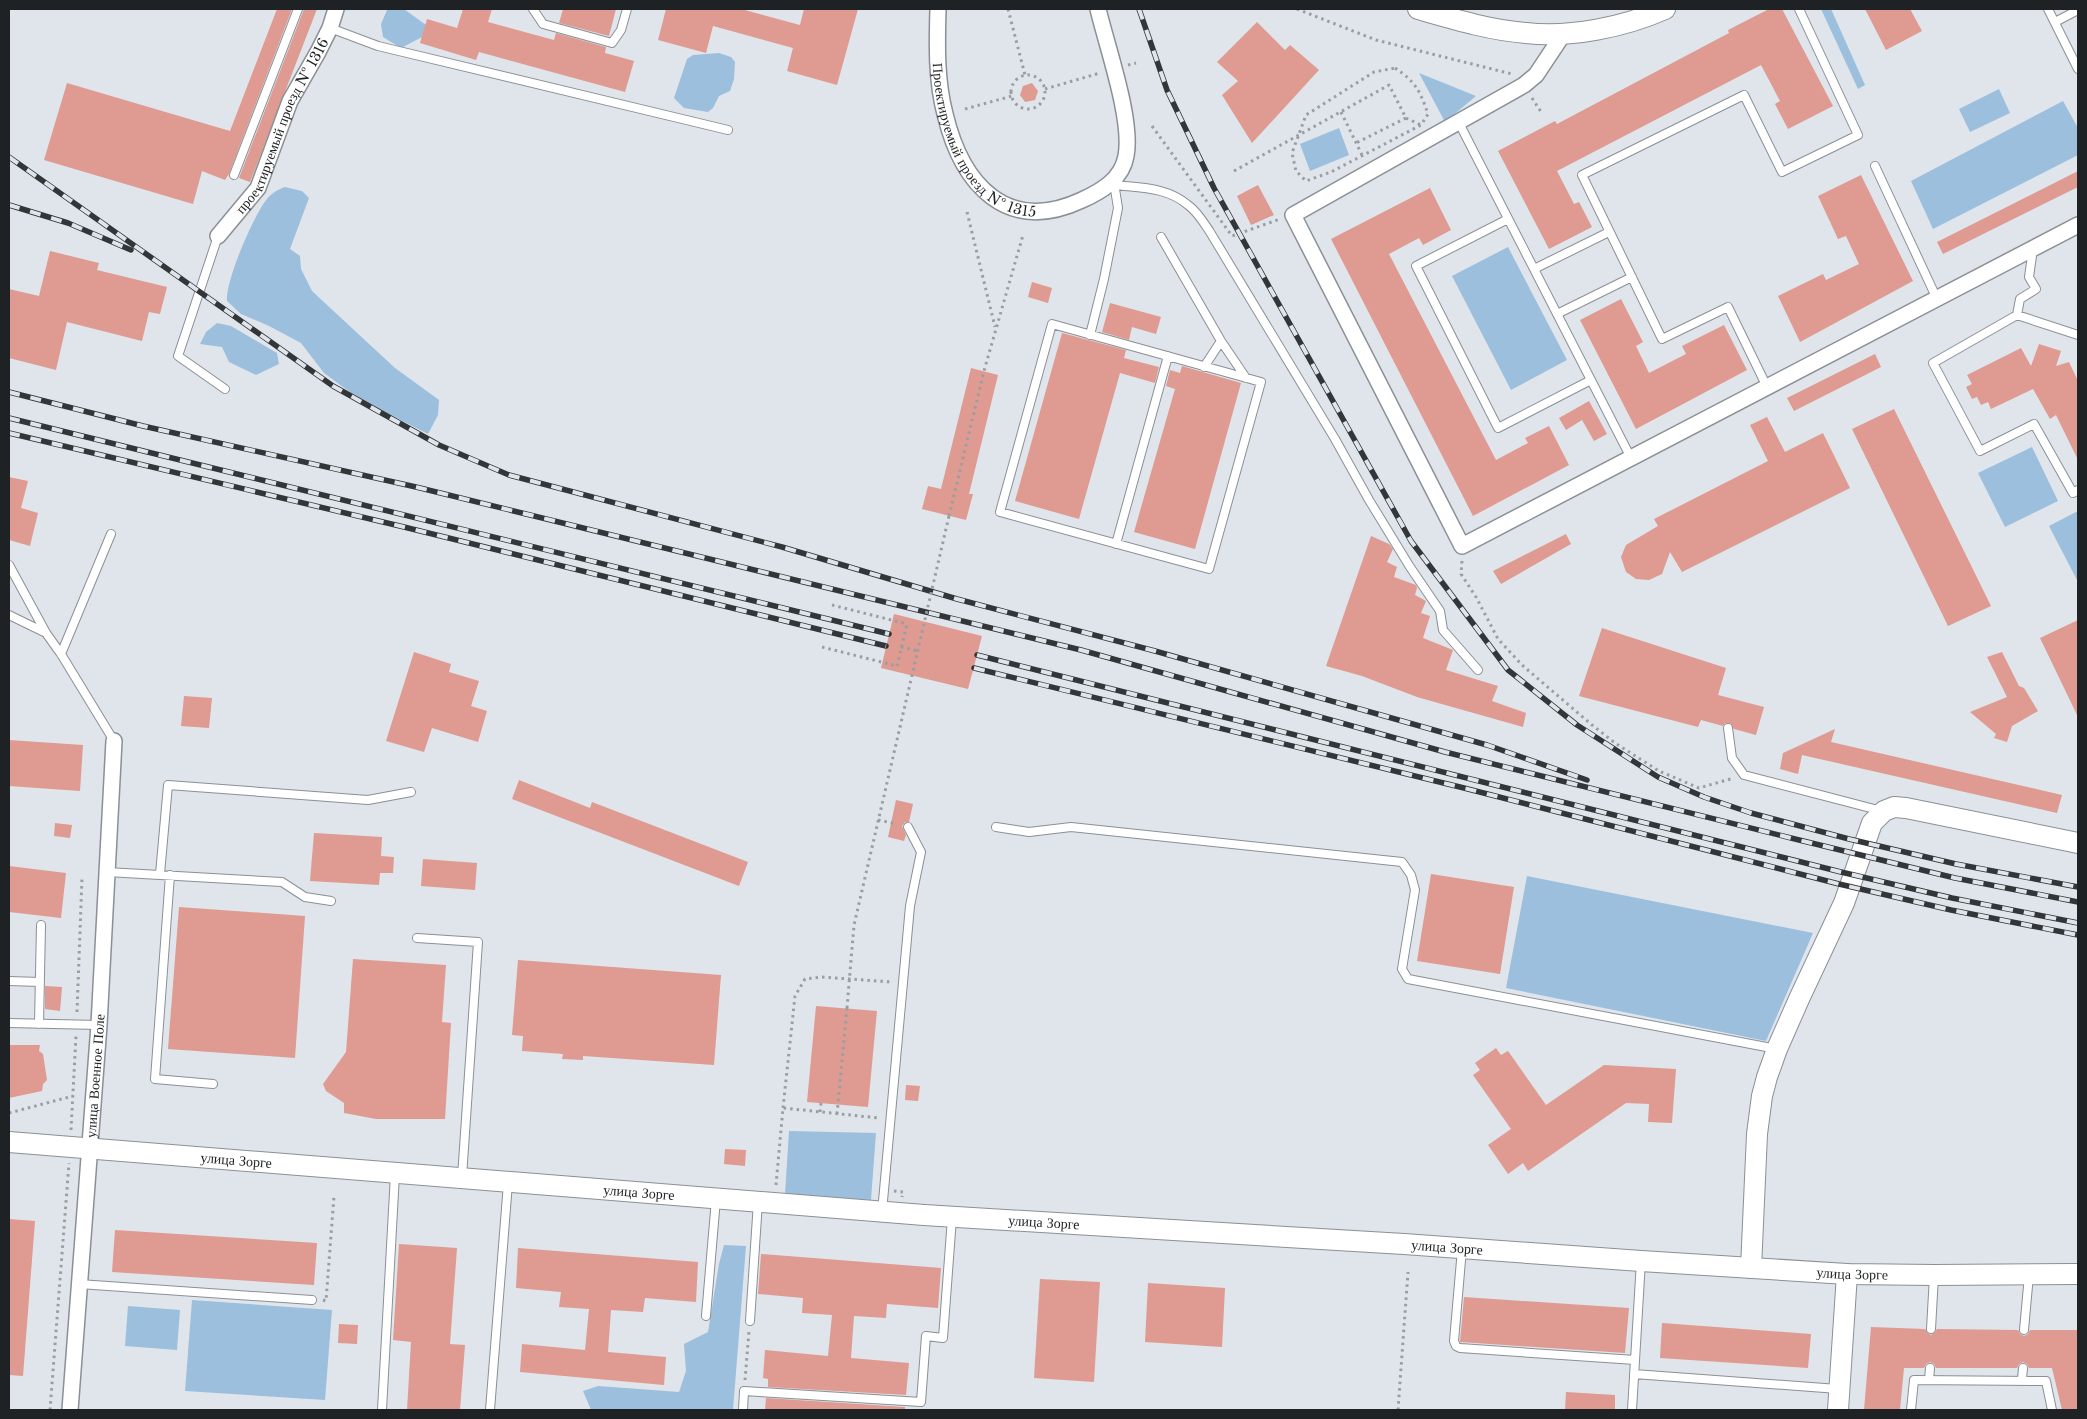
<svg xmlns="http://www.w3.org/2000/svg" width="2087" height="1419" viewBox="0 0 2087 1419" font-family="'Libre Baskerville',serif">
<style>
.green{fill:#9cbfde}
.building{fill:#df9a91}
.lines{fill:none;stroke-linecap:round;stroke-linejoin:round}
.lane-casing{stroke:#8a9095;stroke-width:10}
.street-casing{stroke:#8a9095;stroke-width:18}
.secondary-casing{stroke:#8a9095;stroke-width:22}
.path{stroke:#999ea2;stroke-width:3;stroke-dasharray:2.5 4;stroke-linecap:butt}
.lane{stroke:#fff;stroke-width:8}
.street{stroke:#fff;stroke-width:15}
.secondary{stroke:#fff;stroke-width:20}
.rail-casing{stroke:#323638;stroke-width:5.5}
.rail{stroke:#dfe5eb;stroke-width:4;stroke-dasharray:11;stroke-linecap:butt}
.path-bridge{stroke:#999ea2;stroke-width:3;stroke-dasharray:2.5 4;stroke-linecap:butt}
.labels{text-anchor:middle;stroke-width:4.5;stroke-linejoin:round;paint-order:stroke}
.street-label{font-size:14px;fill:#1f2224;stroke:#dfe5eb}
</style>
<rect width="100%" height="100%" fill="#dfe5eb"/>
<path class="green" d="M404,9L426,25V35L401,48L383,37L381,24L387,10Z
M1821,9H1831L1865,85L1858,89Z
M719,53L731,57L735,62L734,79L730,91L719,96L713,108L708,112L684,108L674,98L687,59L693,55Z
M1419,73L1476,96L1445,122Z
M1999,89L2010,113L1970,132L1959,109Z
M2063,101L2078,128V155L1933,229L1911,181Z
M1339,128L1349,155L1310,171L1300,144Z
M285,187L302,191L309,198L290,249L300,256L301,269L312,291L395,368L439,400L438,415L428,434L358,398L324,373L301,343L269,326L241,314L227,301C225,282 252,220 264,203C269,195 276,190 285,187Z
M1508,247L1567,360L1511,390L1452,276Z
M217,323L231,326L277,353L279,364L256,375L229,362L222,347L200,344L206,332Z
M2032,447L2058,501L2005,527L1978,473Z
M2078,511V582L2049,526Z
M1527,876L1813,933L1766,1041L1506,988Z
M789,1131L876,1133L871,1200L785,1194Z
M724,1245L746,1246L733,1410H591L583,1391L598,1386L679,1392L686,1371L684,1344L708,1332L719,1264Z
M192,1300L332,1310L325,1400L185,1391Z
M128,1306L180,1310L177,1350L125,1346Z"/>
<path class="building" d="M277,9H292L229,174L225,180L202,171L193,204L44,160L67,83L230,131Z
M304,9H317L250,182L239,178Z
M463,9H492L488,22L554,40L556,33L606,47L605,53L634,61L625,92L479,52L476,60L420,43L427,19L457,28Z
M563,9H616L609,36L559,23Z
M666,9H741L800,25L804,9H858L837,85L787,71L793,48L713,26L706,53L658,40Z
M1769,9H1782L1833,106L1788,129L1775,104L1780,101L1761,65L1557,171L1574,204L1579,202L1592,227L1549,249L1498,151L1555,121L1557,124L1729,33L1728,30Z
M1865,9H1910L1922,31L1886,50Z
M1257,22L1285,50L1290,45L1319,70L1252,143L1222,95L1238,81L1217,62Z
M1032,83L1038,91L1035,100L1025,102L1020,95L1023,86Z
M2078,171V187L1943,254L1937,242Z
M1861,175L1913,281L1800,342L1778,296L1823,274L1826,280L1859,264L1846,236L1838,239L1818,196Z
M1258,185L1274,215L1251,225L1237,196Z
M1430,188L1451,230L1423,245L1419,238L1389,254L1496,460L1528,443L1525,438L1549,426L1569,465L1473,516L1331,239Z
M50,251L99,263L97,270L167,287L160,314L149,312L142,341L67,322L56,370L9,358V289L39,296Z
M1032,282L1052,288L1048,303L1028,297Z
M1621,299L1643,342L1636,346L1649,373L1686,354L1682,346L1724,325L1747,370L1636,429L1580,320Z
M1110,303L1161,317L1156,334L1132,327L1129,340L1102,332Z
M1062,333L1126,350L1124,358L1159,367L1155,383L1120,373L1079,519L1015,501Z
M2039,344L2061,351L2056,366L2069,362L2078,381V460L2056,415L2050,419L2033,389L1991,409L1988,402L1981,405L1977,397L1972,399L1966,387L1972,384L1967,375L2021,348L2031,366Z
M1875,354L1881,367L1794,411L1787,398Z
M1182,366L1241,383L1195,549L1134,532L1175,389L1166,386L1170,370L1180,373Z
M971,368L998,375L969,494H973L966,520L922,509L928,486L941,489Z
M1589,401L1607,434L1594,441L1582,420L1566,430L1559,418Z
M1894,409L1991,606L1948,626L1852,429Z
M1767,417L1785,452L1823,433L1850,488L1682,572L1670,552L1662,574L1649,580L1636,579L1626,572L1621,557L1626,545L1658,526L1654,519L1768,461L1750,425Z
M9,477L28,481L21,508L38,513L30,546L9,540Z
M1566,534L1571,544L1501,584L1493,571Z
M1371,536L1389,544L1393,549L1387,562L1397,567L1394,577L1416,585L1417,588L1415,595L1426,601L1421,613L1430,616L1423,638L1453,650L1446,670L1498,686L1492,701L1526,713L1523,727L1417,697L1362,676L1326,666Z
M894,614L982,636L968,689L881,668Z
M2078,620V717L2040,638Z
M1602,628L1726,668L1718,695L1764,707L1756,735L1734,729L1730,723H1725L1723,726L1701,720L1698,727L1579,696Z
M414,652L451,664L449,672L479,681L471,706L487,711L478,742L432,728L424,752L386,741Z
M2002,652L2019,686L2024,688L2038,711L2012,726L2007,742L1994,738L1996,734L1970,712L2007,697L1987,657Z
M184,696L212,698L209,728L181,726Z
M1835,729L1831,742L2062,795L2057,813L1802,755L1798,774L1780,769L1783,753Z
M9,740L83,745L80,791L9,786Z
M519,780L590,808L592,802L748,862L739,886L512,799Z
M896,800L913,804L909,822H905L902,826L906,835L904,841L888,837Z
M55,823L72,825L70,838L54,836Z
M314,833L382,837L381,856L394,857L393,873H380L379,885L310,881Z
M423,859L477,863L475,890L421,886Z
M9,866L66,873L61,918L9,912Z
M1431,874L1514,887L1500,974L1417,961Z
M179,907L305,916L295,1058L168,1049Z
M353,959L446,965L442,1022L451,1023L445,1119H376L344,1113V1103L326,1091L323,1084L346,1052Z
M518,960L721,975L714,1065L583,1056V1060L562,1059L563,1054L522,1051L523,1036L512,1035Z
M45,986L62,987L60,1011L45,1009Z
M816,1006L877,1011L868,1107L807,1102Z
M9,1045H40L39,1051L43,1054L47,1080L43,1084L42,1091L9,1098Z
M1496,1048L1501,1055L1508,1051L1546,1105L1604,1065L1676,1069L1672,1123L1648,1122L1649,1104L1626,1103L1528,1171L1523,1163L1508,1174L1488,1145L1511,1129L1473,1075L1480,1070L1475,1063Z
M906,1085L920,1086L918,1101L905,1100Z
M725,1149L746,1150L745,1166L724,1164Z
M9,1219L35,1221L23,1376L9,1375Z
M115,1230L317,1243L314,1285L112,1272Z
M399,1244L457,1248L450,1344L465,1345L460,1410H407L411,1342L393,1340Z
M518,1248L698,1262L696,1302L645,1298L643,1312L611,1310L608,1352L666,1357L664,1385L520,1372L522,1344L585,1350L589,1309L559,1307L561,1292L516,1288Z
M761,1254L941,1268L938,1308L887,1304L886,1318L854,1316L851,1358L909,1363L906,1395L768,1387V1379L763,1378L765,1350L828,1356L832,1315L802,1313L803,1298L758,1294Z
M1040,1279L1100,1282L1094,1382L1034,1378Z
M1148,1283L1225,1288L1222,1347L1145,1342Z
M1464,1297L1629,1308L1625,1353L1460,1342Z
M1662,1323L1811,1334L1808,1368L1660,1358Z
M339,1324L358,1325L357,1344L338,1343Z
M1871,1327L1925,1329L1928,1333L1931,1335L1935,1332L1937,1329L2018,1330L2020,1334L2024,1336L2028,1334L2030,1330H2078V1410H2062L2052,1368H2029L2027,1364L2023,1362L2019,1364L2017,1368H1936L1934,1364L1930,1362L1926,1364L1924,1368H1904L1900,1410H1864Z
M1566,1392L1615,1395V1410H1565Z
M766,1398L905,1407V1410H765Z"/>
<g class="lines">
<defs>
<path id="lane" d="M533,9L543,24L612,43L621,30L627,9
M2048,9L2078,69
M2055,22L2078,10
M330,28L378,46L728,130
M1459,123L1631,458
M1875,166L1937,299
M234,175L298,9
M1115,185C1141,188 1167,187 1188,205C1197,211 1204,223 1210,232L1335,439L1369,500L1410,567L1440,611L1443,630L1478,670
M1508,219L1416,266L1498,428L1591,380
M218,236L178,356L225,389
M1161,237L1221,341L1246,378
M1534,269L1609,232
M1557,314L1632,277
M2017,315L2020,299L2036,289L2029,277L2033,249
M1052,324L1261,382L1209,569L1000,512Z
M1090,335L1104,279L1118,208L1114,183
M2078,335L2017,315L1933,363L1980,451L2034,424L2073,493L2078,490
M1204,367L1221,341
M1767,387L1728,307L1662,339L1582,175L1744,95L1782,172L1858,135L1799,9
M1116,544L1168,356
M9,565L46,633L61,654L114,741
M9,615L46,633
M61,654L111,534
M1728,728L1732,758L1744,775L1882,811
M996,827L1029,832L1071,827L1402,862L1411,875L1415,890L1402,969L1408,979L1777,1049
M107,872L282,882L305,897L331,901
M160,874L168,785L368,800L411,792
M170,875L155,1079L213,1084
M417,938L478,942L462,1177
M9,981L40,982
M9,1023L99,1025
M39,1024L41,925
M882,1212L910,906L921,852L908,827
M1462,1249L1454,1341L1456,1346L1460,1348L1635,1360
M79,1284L312,1300
M706,1316L716,1199
M750,1321L758,1202
M1931,1329L1934,1276
M2024,1330L2029,1275
M1634,1374L1838,1389
M2022,1379L2023,1368
M1929,1380L1930,1368
M382,1410L395,1174
M490,1410L508,1183
M743,1410L744,1391L921,1402L926,1336L943,1338L952,1218
M1632,1410L1641,1261
M1911,1410L1914,1380L2046,1381L2052,1410"/>
<g id="street">
<path id="s1" d="M938,9C937,44 936,80 945,114C962,185 1007,235 1082,200C1102,191 1122,179 1126,156C1133,120 1107,47 1098,9"/>
<path d="M1564,33L1536,75L1524,85L1293,215L1462,546L2078,225"/>
<path id="s2" d="M218,236L258,188L290,101L318,52L330,28L336,9"/>
<path id="s3" d="M70,1410L99,1025L114,741"/>
</g>
<g id="secondary">
<path d="M1418,9C1453,19 1489,30 1526,33C1571,38 1624,27 1665,9"/>
<path id="s4" d="M9,1142L924,1215L1404,1244L1641,1261L1847,1274L1934,1275L2078,1274"/>
<path d="M1751,1268L1757,1134L1762,1096L1767,1077L1777,1049L1799,999L1844,903L1872,823L1884,811L1894,807L1906,808L2078,843"/>
<path d="M1838,1410L1847,1274"/>
</g>
</defs>
<use href="#lane" class="lane-casing"/>
<use href="#street" class="street-casing"/>
<use href="#secondary" class="secondary-casing"/>
<path class="path" d="M1008,9L1025,75
M1297,9L1376,40L1512,74
M1128,65L1136,63
M1395,68C1416,82 1420,91 1428,114L1421,125L1331,172L1306,181L1296,171L1292,153L1306,115L1374,72Z
M1011 92a17 17 0 1 1 34 0a17 17 0 1 1-34 0Z
M1045,89L1100,73
M1532,98L1541,112
M965,109L1012,96
M1341,112L1363,157
M1406,118L1421,125
M1152,126L1232,236L1280,219
M1234,171L1389,85L1406,118L1356,143
M967,212L995,327
M949,516L984,371L1023,235
M1462,561L1461,574L1476,597L1498,639L1522,665L1592,725L1615,743L1659,771L1699,788L1734,778
M832,605L907,624
M822,647L897,666
M901,647L918,651
M878,820L897,824
M77,1012L82,878
M783,1108L795,996L805,979L821,977L892,982
M820,1112L821,1103
M9,1113L73,1096
M837,1114L847,1008
M71,1130L76,1036
M776,1185L783,1108L879,1118
M894,1191L903,1192L902,1197
M323,1300L326,1301L334,1196
M745,1380L749,1331
M50,1410L69,1163
M1398,1410L1408,1272"/>
<use href="#lane" class="lane"/>
<use href="#street" class="street"/>
<use href="#secondary" class="secondary"/>
<defs>
<path id="rail" d="M1139,9L1167,90L1214,188L1411,541L1508,670L1577,725L1658,777L1704,797L1751,813L1849,839L1956,864L2078,887
M9,157L333,386L439,445L509,475L782,547L957,599L1155,651L1487,745L1587,780
M9,205L68,223L131,250
M9,392L143,426L416,487L1081,650L1445,752L1795,839L1955,878L2078,902
M9,418L889,634
M9,433L404,527L886,646
M977,655L1841,872L1952,898L2078,923
M974,668L1464,788L1839,884L1951,910L2078,935"/>
</defs>
<use href="#rail" class="rail-casing"/>
<use href="#rail" class="rail"/>
<path class="path-bridge" d="M897,666L907,624
M847,1008L854,925L949,516"/>
</g>
<g class="labels">
<g class="street-label">
<text dy="5" stroke="none"><textPath href="#s2" startOffset="129">проектируемый проезд № 1316</textPath></text>
<text dy="5" stroke="none"><textPath href="#s1" startOffset="152">Проектируемый проезд № 1315</textPath></text>
<text dy="5" stroke="none"><textPath href="#s3" startOffset="335">улица Военное Поле</textPath></text>
<text dy="5" stroke="none"><textPath href="#s4" startOffset="228">улица Зорге</textPath></text>
<text dy="5" stroke="none"><textPath href="#s4" startOffset="632">улица Зорге</textPath></text>
<text dy="5" stroke="none"><textPath href="#s4" startOffset="1038">улица Зорге</textPath></text>
<text dy="5" stroke="none"><textPath href="#s4" startOffset="1442">улица Зорге</textPath></text>
<text dy="5" stroke="none"><textPath href="#s4" startOffset="1848">улица Зорге</textPath></text>
</g>
</g>
<rect width="2087" height="1419" fill="none" stroke="#1f2224" stroke-width="20"/>
</svg>
